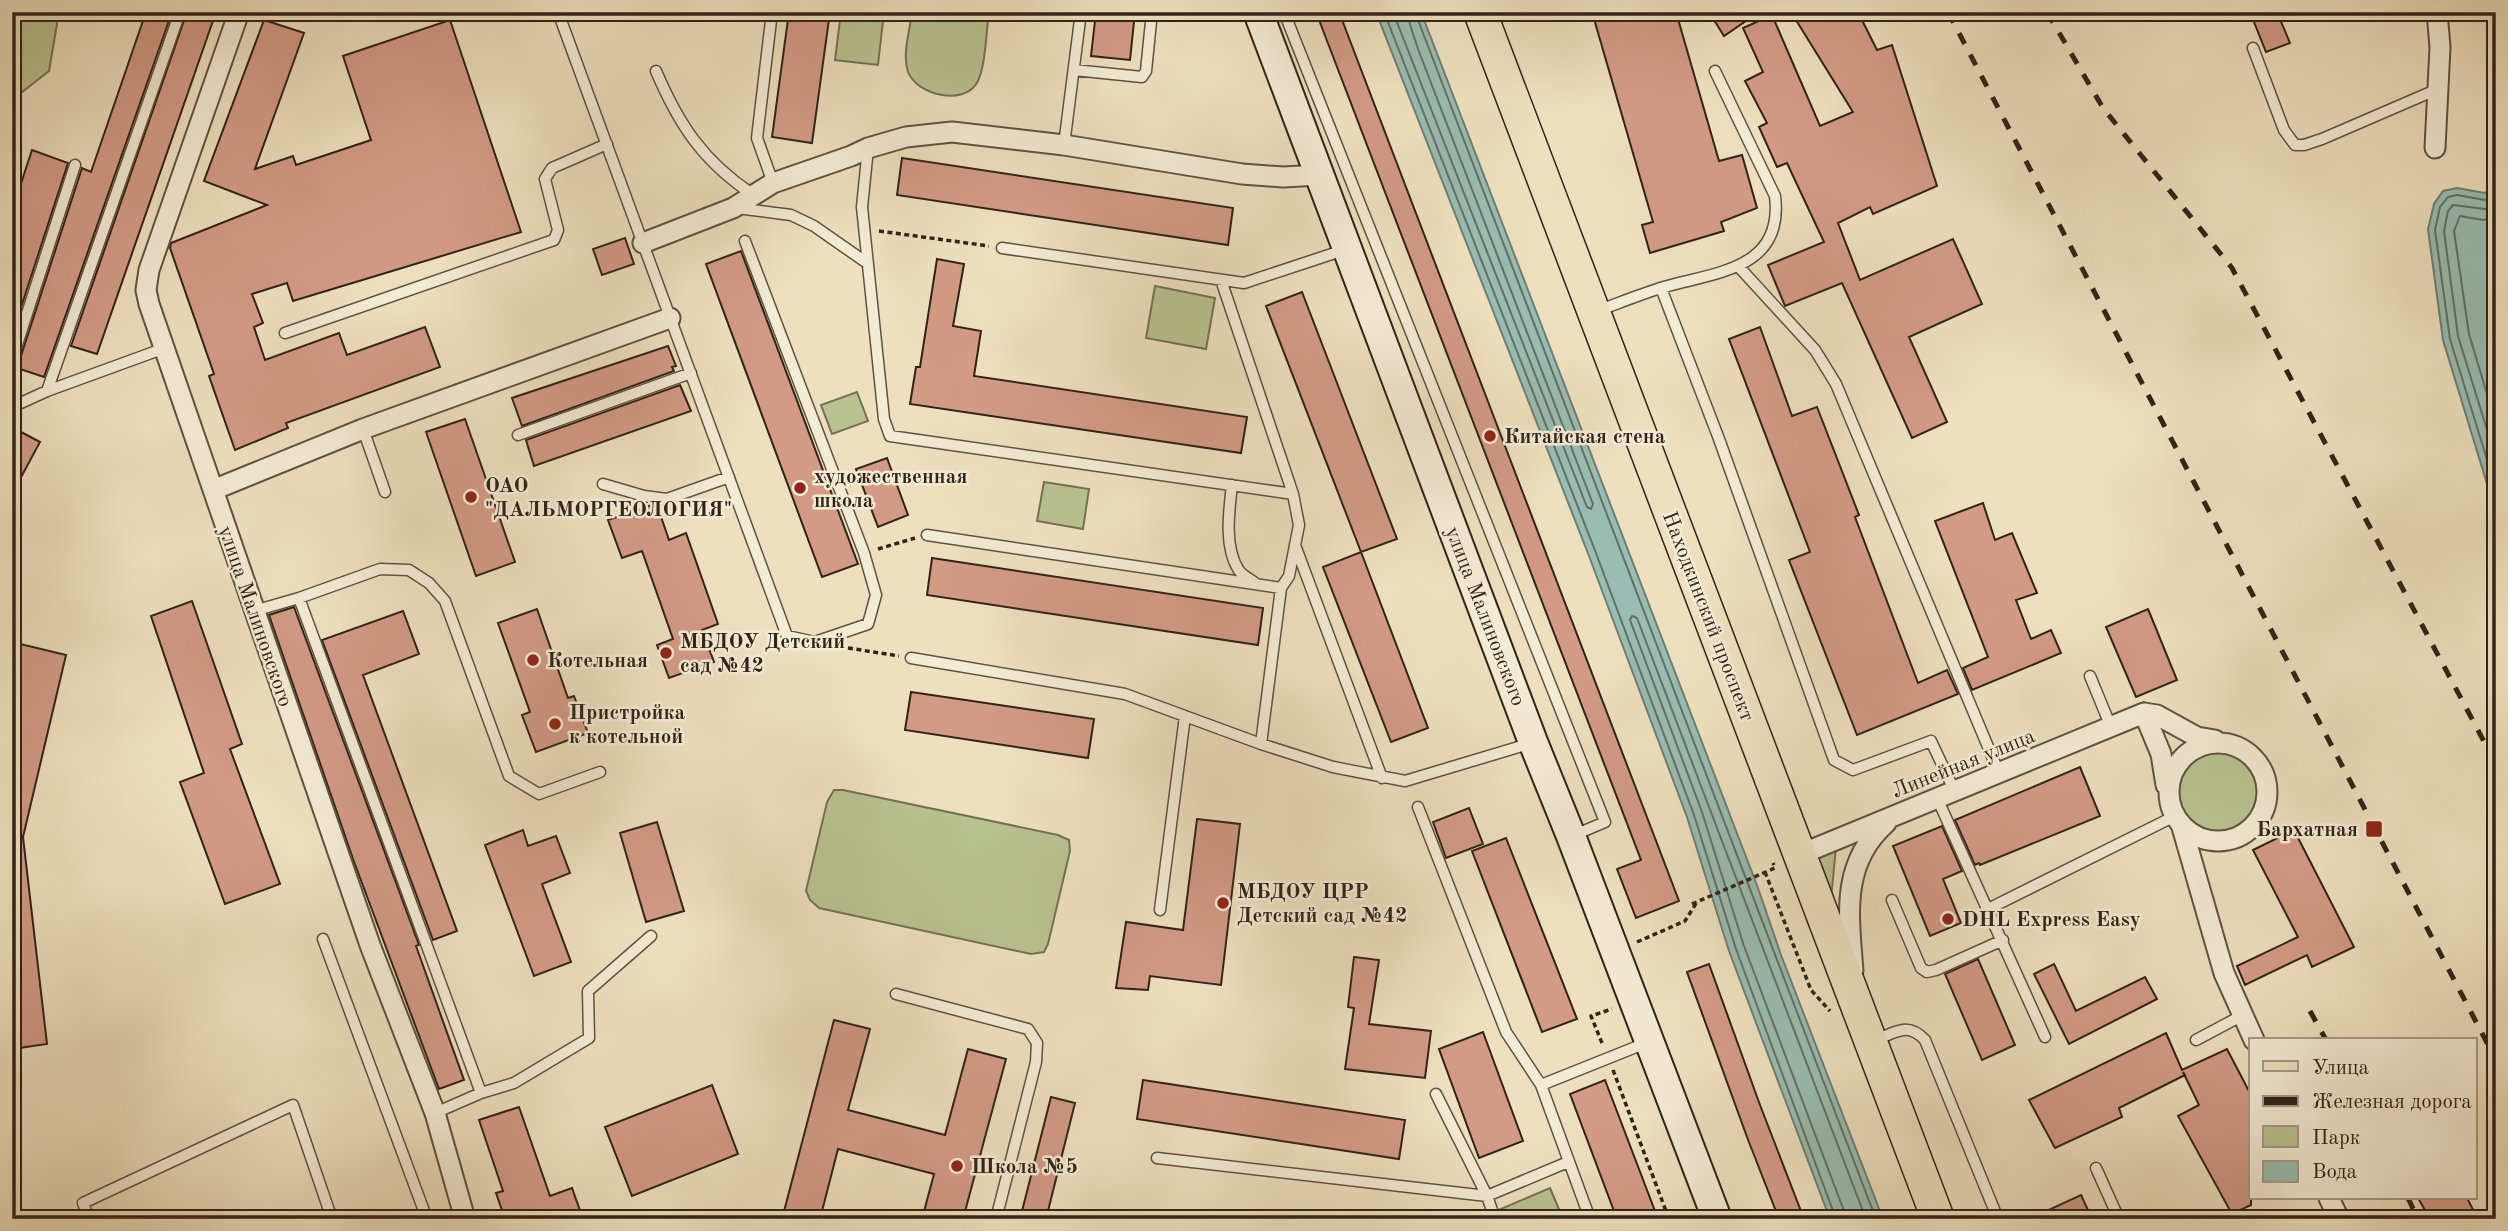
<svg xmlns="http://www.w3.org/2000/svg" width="2508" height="1231" viewBox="0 0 2508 1231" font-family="'Old Standard TT',serif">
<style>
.green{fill:#b9c291;stroke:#747254;stroke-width:2}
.water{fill:#99bdb2;stroke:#6f7f74;stroke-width:2}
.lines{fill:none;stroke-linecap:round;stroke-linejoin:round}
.shore{stroke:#647065;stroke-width:2}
.building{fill:#d39a86;stroke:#302318;stroke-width:2}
.lane-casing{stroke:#605242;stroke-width:13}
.street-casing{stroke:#605242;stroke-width:23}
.secondary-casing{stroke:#302318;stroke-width:32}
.primary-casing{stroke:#302318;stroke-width:35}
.path{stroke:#302318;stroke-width:3.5;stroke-dasharray:5 3.5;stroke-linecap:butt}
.lane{stroke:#f4ebd5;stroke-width:10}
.street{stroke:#f4ebd5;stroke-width:19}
.secondary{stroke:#f4ebd5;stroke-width:28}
.primary{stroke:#eee0bf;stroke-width:32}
.rail{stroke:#302318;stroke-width:5;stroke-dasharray:12 12;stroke-linecap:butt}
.poi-dot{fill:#8f2418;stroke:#f4ebd5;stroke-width:2.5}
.labels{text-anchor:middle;stroke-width:5;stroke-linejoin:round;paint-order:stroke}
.poi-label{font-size:21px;font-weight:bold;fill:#302318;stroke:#f4ebd5;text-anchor:start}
.street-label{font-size:21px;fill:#302318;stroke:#f4ebd5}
</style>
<rect width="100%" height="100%" fill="#eee0bf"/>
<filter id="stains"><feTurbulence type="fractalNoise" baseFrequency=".00286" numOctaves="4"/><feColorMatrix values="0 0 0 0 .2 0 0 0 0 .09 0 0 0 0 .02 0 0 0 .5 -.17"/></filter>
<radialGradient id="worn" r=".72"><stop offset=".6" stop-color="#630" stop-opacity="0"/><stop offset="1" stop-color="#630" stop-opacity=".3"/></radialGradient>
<path class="green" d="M17,12H59L49,71L12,100V21Z
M841,12H884L878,65L835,60Z
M912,12H989C986,31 986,66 977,83C963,106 917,95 908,72C902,54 910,30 912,12Z
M1155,286L1215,298L1206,349L1146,338Z
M857,392L868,421L832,434L821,405Z
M1044,482L1089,489L1083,529L1037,521Z
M2177 792a40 40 0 1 1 80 0a40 40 0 1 1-80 0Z
M834,790H843L1058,835L1069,840L1070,851L1048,944L1044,952L1031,954L819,908L810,900L806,891L827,802Z
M1836,847L1829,920L1807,861Z
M1550,1188L1563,1219H1491L1489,1214Z"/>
<path class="water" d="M1376,12H1421L1758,888L1781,955L1883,1219H1830L1729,951L1687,817L1589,556Z
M2496,183V513L2443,340L2428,229L2434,204L2443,191L2457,188L2485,193Z"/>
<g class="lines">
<path class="shore" d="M1384,12L1596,553L1694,815L1736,949L1836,1219
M1393,12L1587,507L1591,509L1593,504L1418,49L1406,12
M1415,12L1876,1219
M2496,193L2485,200L2457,195L2448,197L2440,207L2435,230L2450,339L2496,489
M2496,205L2485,209L2453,205L2448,211L2444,231L2458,336L2496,459
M2496,217L2483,220L2460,216L2454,231L2469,334L2496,424
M1845,1219L1844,1211L1744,946L1702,812L1630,620L1632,616L1637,618L1866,1219"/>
</g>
<path class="building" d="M146,12H172L44,377L14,367L19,362L82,168L91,172Z
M187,12H216L97,354L71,346Z
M789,12H830L812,143L772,137Z
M1096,12H1135L1130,60L1091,56Z
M1316,12H1339L1679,901L1636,918L1617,869L1641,860Z
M1592,12H1676L1719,161L1742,155L1757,208L1721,222L1724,231L1650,253L1642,225L1653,222Z
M1709,12H1759L1724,36Z
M1791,12H1858L1877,50L1892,45L1937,186L1873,214L1870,207L1838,223L1860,280L1953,239L1982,304L1909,337L1947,422L1912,438L1842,283L1785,306L1768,265L1824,242L1787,163L1777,167L1759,127L1767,123L1745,81L1763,72L1743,28L1772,15L1820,126L1853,112Z
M2250,12H2277L2290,43L2266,52Z
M264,20L304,33L255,169L293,156L296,165L371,140L343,56L450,20L521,232L293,301L287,283L252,294L263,323L254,327L265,360L339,333L347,355L425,327L440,367L286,423L288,428L235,450L209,376L214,374L170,248L171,243L267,205L204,181Z
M32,150L68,163L12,335V211Z
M902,158L1233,208L1228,245L897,195Z
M625,238L634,264L602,275L593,249Z
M741,251L858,564L822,577L706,264Z
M937,259L964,264L953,326L981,331L974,376L1247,417L1241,453L910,404L916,367H920Z
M1302,292L1397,539L1361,552L1266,306Z
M1760,327L1792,416L1817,407L1859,515L1855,517L1918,683L1947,670L1958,694L1857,735L1789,560L1810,552L1729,339Z
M668,346L676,366L672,367L674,371L522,426L512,398Z
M680,385L691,411L534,466L526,440Z
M465,419L515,562L476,576L426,432Z
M21,432L40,442L12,494V449Z
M887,458L908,515L878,527L856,469Z
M1983,503L1995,540L2012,533L2037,593L2016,600L2031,639L2051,630L2061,653L1972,690L1963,668L1988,657L1935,521Z
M652,505H657L669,540L686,533L718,624L702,630L714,662L669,678L657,645L673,639L642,551L622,558L608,520Z
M1361,552L1428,728L1391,742L1323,567Z
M932,558L1263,608L1258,645L927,595Z
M192,601L242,744L230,749L280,884L225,904L180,782L204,773L151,616Z
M294,607L419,945L416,946L464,1080L439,1089L353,859L269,615Z
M537,609L568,698L574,696L588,733L536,752L522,715L530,712L498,623Z
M2148,609L2177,680L2136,697L2106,627Z
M403,611L419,654L363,675L457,931L433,940L322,640Z
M12,642L66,655L23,837L47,1044L12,1049Z
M911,692L1094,719L1088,758L905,730Z
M2080,767L2100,816L1980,865L1979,863L1975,865L1955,820Z
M1469,808L1483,844L1446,858L1433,822Z
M1197,819L1240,824L1221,985L1150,976L1148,990L1116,988L1126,922L1183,930Z
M657,822L684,911L646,922L620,833Z
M1942,826L1962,871L1943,879L1961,923L1930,936L1893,846Z
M523,830L528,846L556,836L570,873L542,884L571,962L534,976L485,845Z
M2294,830L2354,947L2312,967L2307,955L2245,985L2237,966L2298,937L2253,850Z
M1506,838L1577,1019L1542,1032L1472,851Z
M1354,957L1379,960L1369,1024L1431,1031L1425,1078L1345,1069L1354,1008L1348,1007Z
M1978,959L2015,1045L1982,1060L1945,974Z
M1709,964L1760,1105L1804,1219H1779L1747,1137L1687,972Z
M2054,964L2076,1011L2145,977L2157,999L2069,1044L2034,974Z
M834,1020L870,1029L848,1110L945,1135L968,1049L1006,1059L963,1219H922L934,1174L838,1149L820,1219H782Z
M1483,1032L1523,1141L1479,1158L1439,1049Z
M2166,1033L2182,1070L2227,1049L2251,1095V1205L2232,1214L2178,1116L2199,1105L2183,1072L2185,1075L2119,1108L2122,1117L2055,1148L2029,1100Z
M1143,1080L1405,1120L1399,1159L1137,1119Z
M1605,1080L1658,1219H1617L1570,1094Z
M712,1085L738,1154L632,1196L605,1127Z
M1051,1097L1075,1103L1046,1219H1020Z
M519,1107L550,1196L572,1188L583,1219H505L496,1193L503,1191L479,1120Z
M2081,1195L2092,1219H2029Z
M2418,1198H2467L2478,1219H2430Z"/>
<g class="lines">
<defs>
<path id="lane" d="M558,12L787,636L815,642L868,624L876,595L864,553L745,241
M772,12L757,138L773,183
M1284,12L1605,822L1572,836
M2253,48L2284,130L2295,145H2304L2322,139L2438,89
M1074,70L1142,77L1146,71L1152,12
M656,71C679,125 703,161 752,194
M1064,145L1081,12
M868,148L862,207L884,419L890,436L1293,494
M737,208L791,215L814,226L867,263
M1002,248L1244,283L1344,250
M1739,267L1815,350L1836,384L1999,773
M1221,280L1293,494L1299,525L1289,576L1281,588L1261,744
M1661,288L1719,439L1834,760L1853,770L1931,741L1954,790
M1597,311C1619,303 1641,294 1664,287C1717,272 1784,269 1775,196L1715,71
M285,333L554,240L558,230L545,179L552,168L607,144
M12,360L75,165
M47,391L180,12
M12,407L47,391L165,348
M363,429L385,492
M518,435L691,373
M603,484L644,496L667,499L729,477
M1232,485C1229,511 1224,546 1238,569C1241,575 1250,579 1255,583
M927,535L1281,588
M1295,545L1382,778
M299,598L481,1093
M254,611L299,598L380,569L409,570L429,583L445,601L509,776L539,794L600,772
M911,658L1125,694L1261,744L1333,767L1405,781L1532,743
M2090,676L2111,727
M1937,798L2045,1037
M1418,807L1506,1032L1541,1085
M1892,900L1921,968L1927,972L1936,970L2003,940
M1160,910L1185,716
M1986,910L2175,816
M323,939L427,1219
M896,994L1028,1029L1037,1043L1036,1062L996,1219
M2196,1040L2243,1015
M1873,1041C1895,1033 1907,1021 1925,1040L1998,1219
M1436,1094L1487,1196L1568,1162
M435,1113L481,1093L514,1083L589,1038L588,991L651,936
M1157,1158L1487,1196L1495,1219
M2096,1168L2119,1219
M89,1219L83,1203L293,1105L332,1219
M1590,1219L1541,1085L1646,1043"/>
<path id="street" d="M239,12L149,270L146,290L149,304L370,945L435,1113L465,1219
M2435,148L2440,47L2437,12
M643,243L733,208L773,183L851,156L868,148L906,137L952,132L1064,145L1242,174L1283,177L1320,175
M213,490L363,429L670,318
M2144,713L2161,754L2166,785
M2144,713L2157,715L2197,737L2215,740
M2169 792a49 49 0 1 1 98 0a49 49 0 1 1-98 0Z
M2182,827L2224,973L2254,1040
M1799,855L2144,713
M1853,971C1849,916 1840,864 1886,823
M2329,1198L2339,1219"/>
<path id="secondary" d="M1258,12L1533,742L1571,836L1717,1219"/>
<path id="primary" d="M1480,12L1938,1219"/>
</defs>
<use href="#lane" class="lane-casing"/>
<use href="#street" class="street-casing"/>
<use href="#secondary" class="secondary-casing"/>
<use href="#primary" class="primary-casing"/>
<path class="path" d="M879,231L989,246
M878,549L915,538
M848,648L899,656
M1765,872L1811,990L1830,1011
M1692,904L1775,868L1773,863
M1637,942L1685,921L1697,902
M1602,1043L1591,1016L1612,1009
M1613,1070L1669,1219"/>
<use href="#lane" class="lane"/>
<use href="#street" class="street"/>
<use href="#secondary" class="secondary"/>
<use href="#primary" class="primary"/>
<path class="rail" d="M1948,12L2496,1060
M2047,12L2103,108L2232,268L2496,764
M2310,1011L2326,1040
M2408,1198L2418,1219"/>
</g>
<g class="poi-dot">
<circle cx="1490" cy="436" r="7"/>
<circle cx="800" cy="488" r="7"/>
<circle cx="471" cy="497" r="7"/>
<circle cx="666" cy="653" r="7"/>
<circle cx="533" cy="660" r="7"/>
<circle cx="555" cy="724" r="7"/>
<rect x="2365" y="820" width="18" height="18" rx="3.5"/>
<circle cx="1223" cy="903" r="7"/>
<circle cx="1948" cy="919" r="7"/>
<circle cx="957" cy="1166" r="7"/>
</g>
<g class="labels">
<g class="poi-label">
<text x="1504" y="443">Китайская стена</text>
<text x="814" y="483">художественная<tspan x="814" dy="24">школа</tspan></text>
<text x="485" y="492">ОАО<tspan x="485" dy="24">"ДАЛЬМОРГЕОЛОГИЯ"</tspan></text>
<text x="680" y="648">МБДОУ Детский<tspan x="680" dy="24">сад №42</tspan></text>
<text x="547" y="667">Котельная</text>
<text x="569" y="719">Пристройка<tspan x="569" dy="24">к котельной</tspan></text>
<text x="2358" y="836" text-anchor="end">Бархатная</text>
<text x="1237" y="898">МБДОУ ЦРР<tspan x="1237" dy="24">Детский сад №42</tspan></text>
<text x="1962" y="926">DHL Express Easy</text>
<text x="971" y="1173">Школа №5</text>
</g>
<g class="street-label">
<text transform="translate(256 616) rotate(71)" y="7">улица Малиновского</text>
<text transform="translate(1486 616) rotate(69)" y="7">улица Малиновского</text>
<text transform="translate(1709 616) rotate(69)" y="7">Находкинский проспект</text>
<text transform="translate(1963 763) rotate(-22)" y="7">Линейная улица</text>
</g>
</g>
<rect width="2508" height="1231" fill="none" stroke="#eee0bf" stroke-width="42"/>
<rect x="14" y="14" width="2480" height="1203" fill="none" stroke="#302318" stroke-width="3.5"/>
<rect x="21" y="21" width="2466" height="1189" fill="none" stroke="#302318" stroke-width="2"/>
<rect x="2249" y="1038" width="228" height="161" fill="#f4ebd5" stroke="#a69b89" stroke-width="2"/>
<rect x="2263" y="1061" width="35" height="10" fill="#eee0bf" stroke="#a69b89" stroke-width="2"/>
<text x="2312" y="1074" font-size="21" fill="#302318">Улица</text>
<rect x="2263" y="1096" width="35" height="10" fill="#302318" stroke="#a69b89" stroke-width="2"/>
<text x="2312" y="1108" font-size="21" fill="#302318">Железная дорога</text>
<rect x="2263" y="1126" width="35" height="21" fill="#b9c291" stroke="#a69b89" stroke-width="2"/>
<text x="2312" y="1144" font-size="21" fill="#302318">Парк</text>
<rect x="2263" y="1161" width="35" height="21" fill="#99bdb2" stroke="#a69b89" stroke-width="2"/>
<text x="2312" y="1178" font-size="21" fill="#302318">Вода</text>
<rect width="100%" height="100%" filter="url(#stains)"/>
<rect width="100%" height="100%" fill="url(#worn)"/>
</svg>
